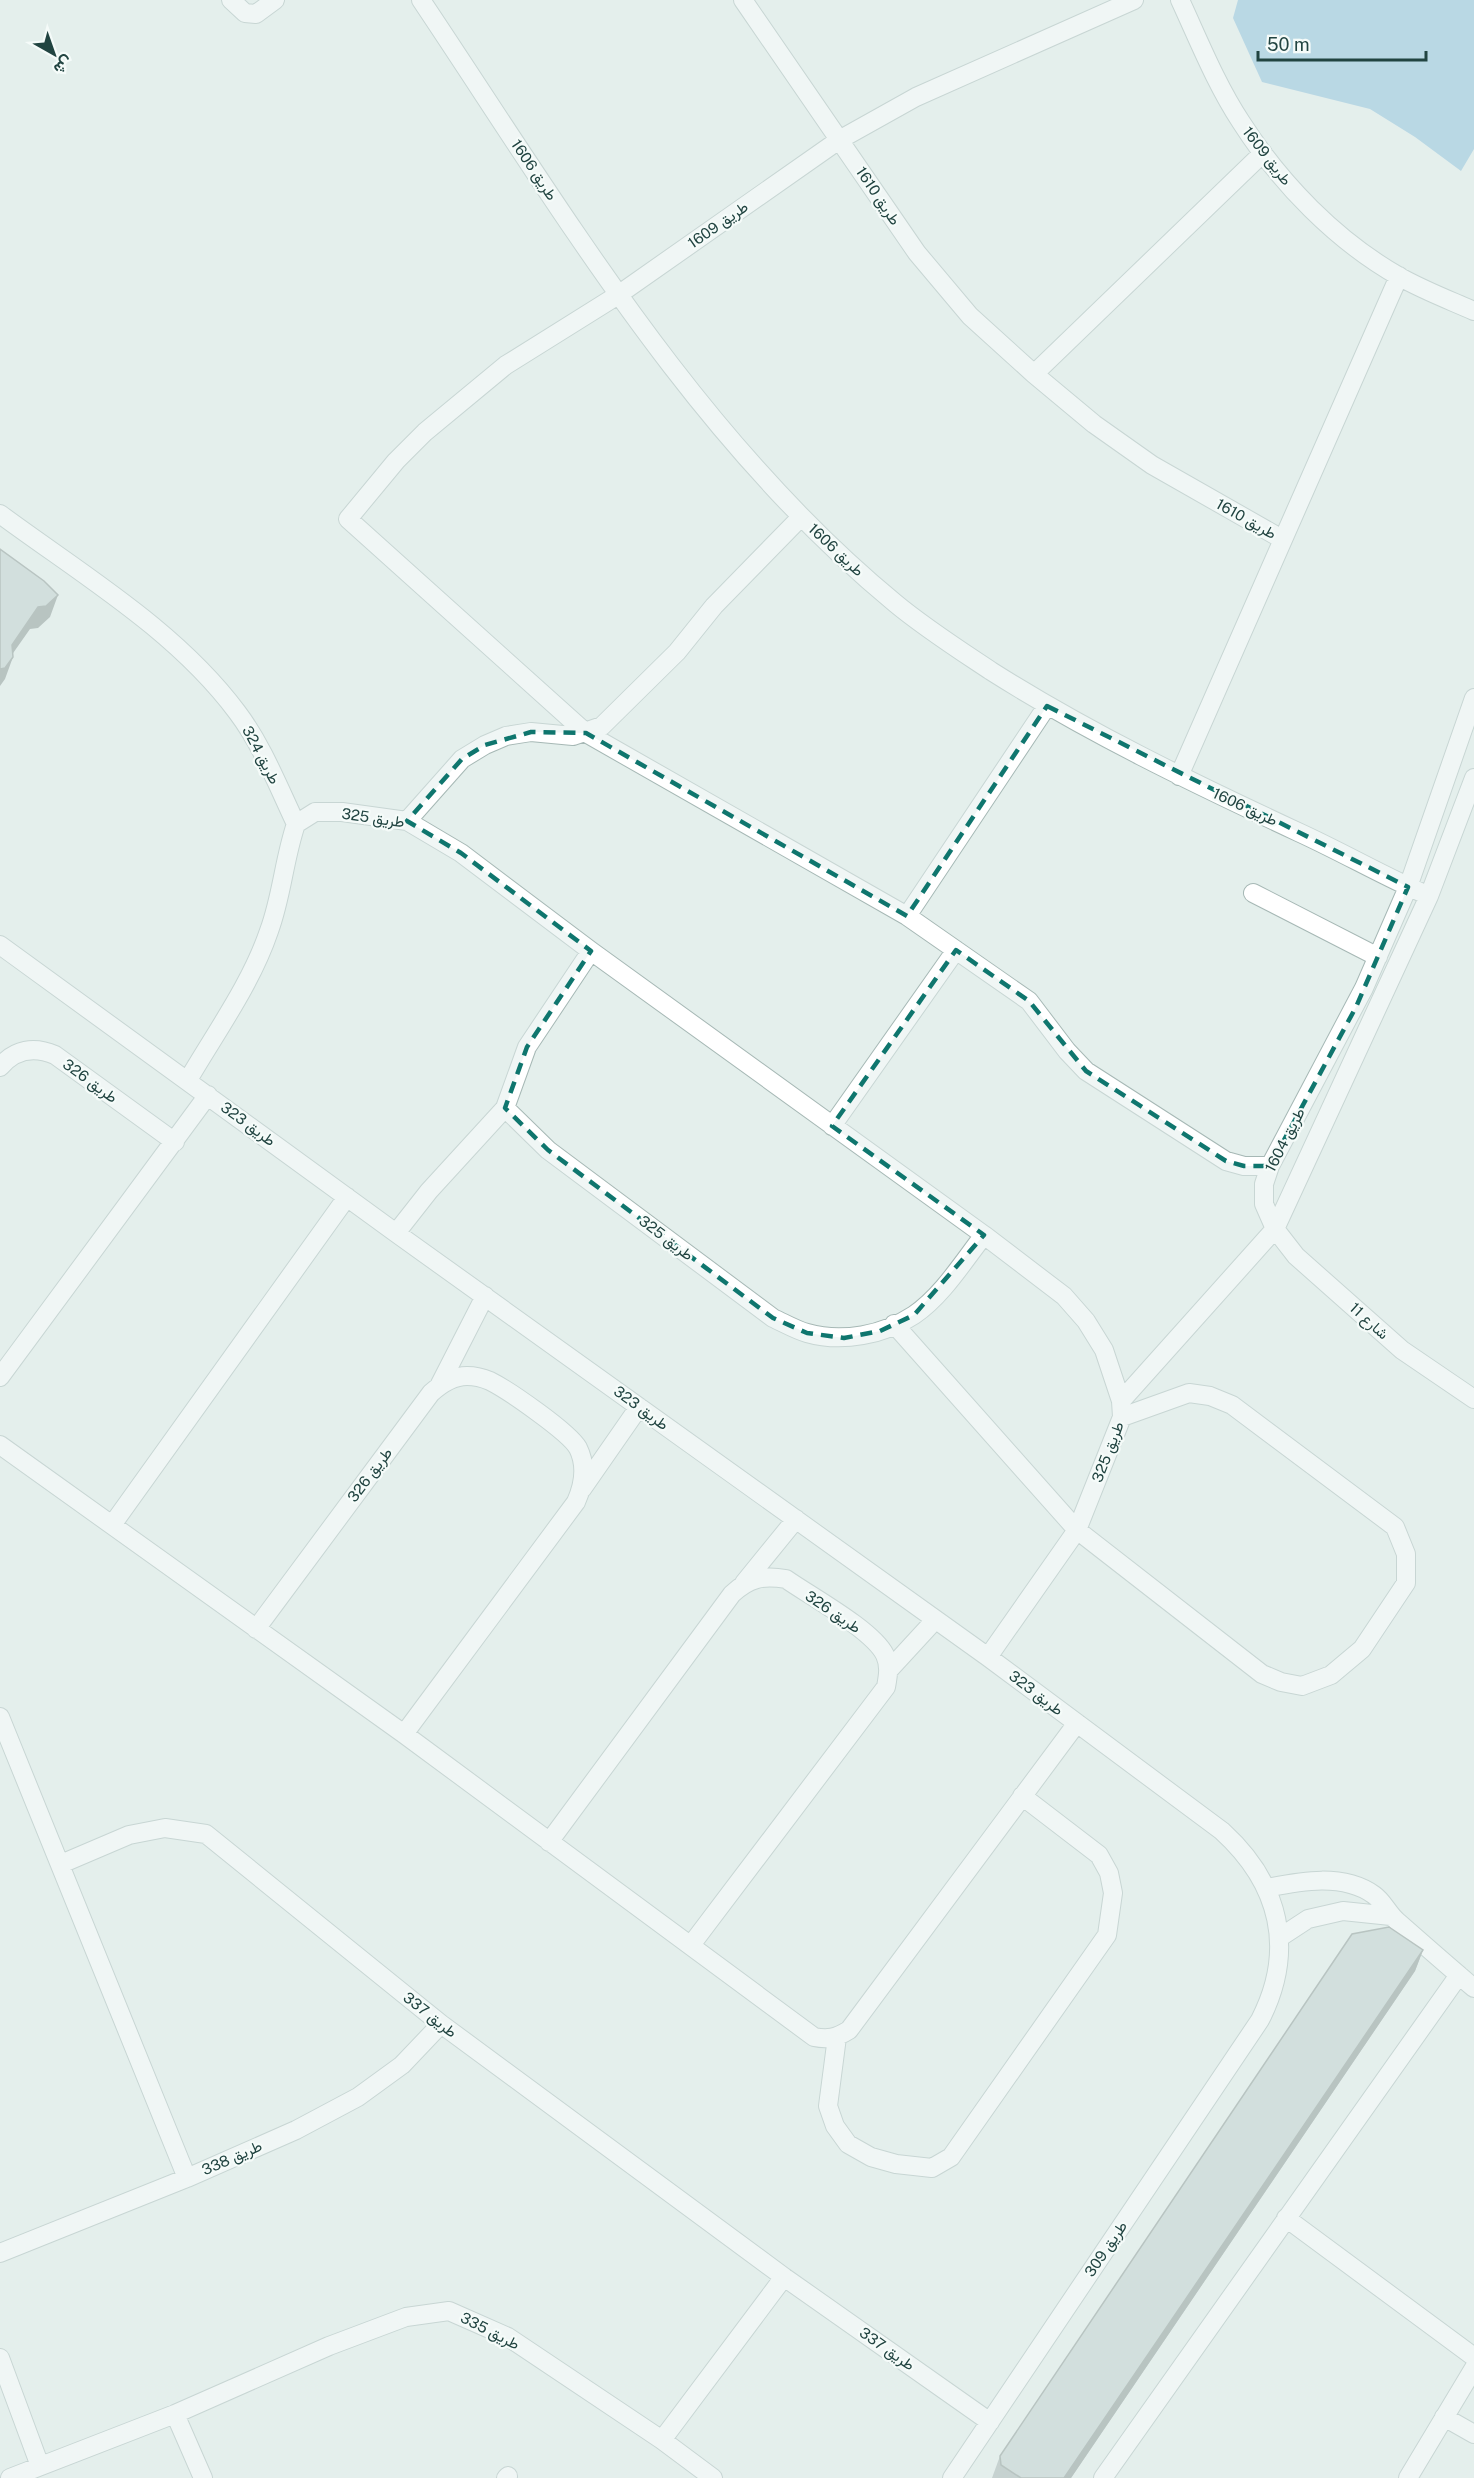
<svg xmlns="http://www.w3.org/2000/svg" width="1474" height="2478" viewBox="0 0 1474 2478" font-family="'Public Sans',Vazirmatn,sans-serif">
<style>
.water{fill:#86bcda}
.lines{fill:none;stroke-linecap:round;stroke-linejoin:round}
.minor-casing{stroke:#a6b8b5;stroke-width:20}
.minor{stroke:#fff;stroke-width:18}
.wall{fill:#a2b0ad}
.shaded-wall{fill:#84908d}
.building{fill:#bccdc9;stroke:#84908d;stroke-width:1.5}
.marked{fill:none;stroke:#0f766e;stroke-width:4.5;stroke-dasharray:12 8;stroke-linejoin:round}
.labels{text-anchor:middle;stroke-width:4.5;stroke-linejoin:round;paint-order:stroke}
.street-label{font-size:15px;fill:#214441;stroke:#f5fbf9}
</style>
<rect width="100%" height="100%" fill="#e4efec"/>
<path class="water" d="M1238,0H1474V149L1461,171L1415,137L1370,109L1262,82L1233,18Z"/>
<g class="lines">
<defs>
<path id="minor" d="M231,0L245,13L256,14L275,0
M421,0C563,212 696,439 895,603C925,628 958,649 991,671C1089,733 1193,783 1298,832C1342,852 1385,877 1429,896
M743,0L917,253L970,316L1034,374L1094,424L1152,465L1282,539
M1134,0L916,97L839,140L618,295L506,365L425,432L396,461L348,519L586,733L907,916L1029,1001L1067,1051L1086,1071L1226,1161L1244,1166H1270
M1180,0C1199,41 1216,84 1241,122C1280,183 1336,241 1400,277C1423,290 1449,300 1474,311
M1034,374L1263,153
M0,514C81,574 176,630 237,712C262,745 278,786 296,824C284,859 282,896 269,931C251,984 216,1032 188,1080
M1474,698L1408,887L1364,988L1270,1166L1264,1184V1204L1275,1229L1296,1256L1402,1350L1474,1399
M1179,776L1399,276
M407,821L462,759L485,745L506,736L531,732L573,736L602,726L677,652L714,606L801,517
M296,824L315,812H342L407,821L461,853L591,951L984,1235L1064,1296L1086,1321L1104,1350L1121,1401L1122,1417L1077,1530L988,1657
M1253,893L1378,957
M907,916L1047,706
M0,945L396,1233L988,1657L1222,1831C1280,1884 1296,1950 1260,2020L952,2478
M591,951L527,1047L505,1108L548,1150L773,1318C784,1323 796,1330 807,1333C842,1343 884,1335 914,1315C942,1296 963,1262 984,1235
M0,1067C15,1049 34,1046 55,1055L175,1142
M832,1126L956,950
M396,1233L429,1191L505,1108
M894,1324L1077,1530L1262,1674L1281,1682L1302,1686L1331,1675L1362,1649L1406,1583V1554L1395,1527L1232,1405L1210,1396L1189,1393L1122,1417
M0,1377L208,1095
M440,1384L485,1296
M1121,1401L1275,1229L1429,896L1474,778
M0,1445L404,1734L814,2037C828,2040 836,2038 849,2030L1077,1723
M582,1489L639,1407
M112,1525L347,1197
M744,1583L796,1519
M256,1629L431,1393C441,1384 453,1376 467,1376C475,1376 483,1378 490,1381C508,1390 569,1432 578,1448C587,1466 584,1484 576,1502L404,1734
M889,1670L935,1620
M0,1717L187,2178
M549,1842L732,1594C749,1578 763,1575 786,1579C810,1596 873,1630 885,1655C890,1666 888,1676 886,1687L691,1945
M61,1864L129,1835L165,1828L206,1834L441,2024L784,2277L990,2422
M1267,1888C1301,1881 1343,1873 1374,1895C1384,1902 1388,1914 1398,1922C1423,1944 1448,1966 1474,1988
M1279,1938L1308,1919L1343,1911L1391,1916
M837,2037L828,2106L835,2126L848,2144L871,2157L896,2164L932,2168L951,2157L1107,1935L1113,1893L1109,1873L1099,1855L1022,1796
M1286,2218L1474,2357
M0,2253L187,2178L296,2130L358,2097L402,2065L441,2024
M0,2358L40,2466
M175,2414L203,2478
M1444,2417L1474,2434
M662,2440L784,2277
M10,2478L175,2414L329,2346L406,2317L449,2311L508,2337L662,2440L713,2478
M506,2478L508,2476
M1103,2478L1459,1975
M1408,2478L1474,2368"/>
</defs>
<use href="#minor" class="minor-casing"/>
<use href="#minor" class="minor"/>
</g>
<path class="wall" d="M1423,1950L1415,1971L1071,2478H992L1000,2456Z"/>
<path class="shaded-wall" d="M58,595L50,617L38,628L30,629L4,666L12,645L38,607Z
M13,657L5,679L0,686V669Z
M1423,1950L1415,1971L1071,2478H1064Z"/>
<path class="building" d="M0,549L44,581L58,595L46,606L38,607L12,645L13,657L5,668L0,669Z
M1389,1927L1423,1950L1064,2478H1021L1001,2465L1000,2456L1352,1934Z"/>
<path d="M0 0H1474V2478H0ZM1047,706L1408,887L1356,1007L1270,1166H1244L1226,1161L1086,1071L1029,1001L956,950L832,1126L984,1235L914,1315L880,1331L844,1338L807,1333L773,1318L548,1150L505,1108L527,1047L591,951L461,853L407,821L462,759L485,745L531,732L586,733L907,916Z" fill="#e4efec" fill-opacity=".55" fill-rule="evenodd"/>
<path class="marked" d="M1047,706L1408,887L1356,1007L1270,1166H1244L1226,1161L1086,1071L1029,1001L956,950L832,1126L984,1235L914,1315L880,1331L844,1338L807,1333L773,1318L548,1150L505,1108L527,1047L591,951L461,853L407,821L462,759L485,745L531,732L586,733L907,916Z"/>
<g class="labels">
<g class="street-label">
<text transform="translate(1267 156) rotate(52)" y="5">طريق 1609</text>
<text transform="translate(534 170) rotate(56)" y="5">طريق 1606</text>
<text transform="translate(878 196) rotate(56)" y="5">طريق 1610</text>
<text transform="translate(718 225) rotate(-35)" y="5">طريق 1609</text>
<text transform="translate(1246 519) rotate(29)" y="5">طريق 1610</text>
<text transform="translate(836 550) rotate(43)" y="5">طريق 1606</text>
<text transform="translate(261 755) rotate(62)" y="5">طريق 324</text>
<text transform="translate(1245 807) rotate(25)" y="5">طريق 1606</text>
<text transform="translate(373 818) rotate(8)" y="5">طريق 325</text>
<text transform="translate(90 1081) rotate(36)" y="5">طريق 326</text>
<text transform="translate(248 1124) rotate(36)" y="5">طريق 323</text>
<text transform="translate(1285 1140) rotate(-63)" y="5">طريق 1604</text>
<text transform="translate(666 1238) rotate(37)" y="5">طريق 325</text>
<text transform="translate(1369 1321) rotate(42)" y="5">شارع 11</text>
<text transform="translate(641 1408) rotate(36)" y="5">طريق 323</text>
<text transform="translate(1108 1452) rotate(-69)" y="5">طريق 325</text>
<text transform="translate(370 1475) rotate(-53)" y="5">طريق 326</text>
<text transform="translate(833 1612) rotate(34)" y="5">طريق 326</text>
<text transform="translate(1036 1693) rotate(37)" y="5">طريق 323</text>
<text transform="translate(430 2015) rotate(38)" y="5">طريق 337</text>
<text transform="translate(232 2158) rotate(-24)" y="5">طريق 338</text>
<text transform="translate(1106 2249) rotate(-56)" y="5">طريق 309</text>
<text transform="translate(490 2331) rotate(27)" y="5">طريق 335</text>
<text transform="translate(887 2349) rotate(35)" y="5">طريق 337</text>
</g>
</g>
<g transform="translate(54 54) rotate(140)" stroke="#f5fbf9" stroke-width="4.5" paint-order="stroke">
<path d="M0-4.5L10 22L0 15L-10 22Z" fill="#214441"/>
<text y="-9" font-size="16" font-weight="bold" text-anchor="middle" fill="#214441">ش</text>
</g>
<path d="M1258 51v9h168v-9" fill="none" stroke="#214441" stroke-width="3"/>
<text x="1267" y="51" font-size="18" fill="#214441" stroke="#f5fbf9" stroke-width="4.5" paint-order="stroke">50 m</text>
</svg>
